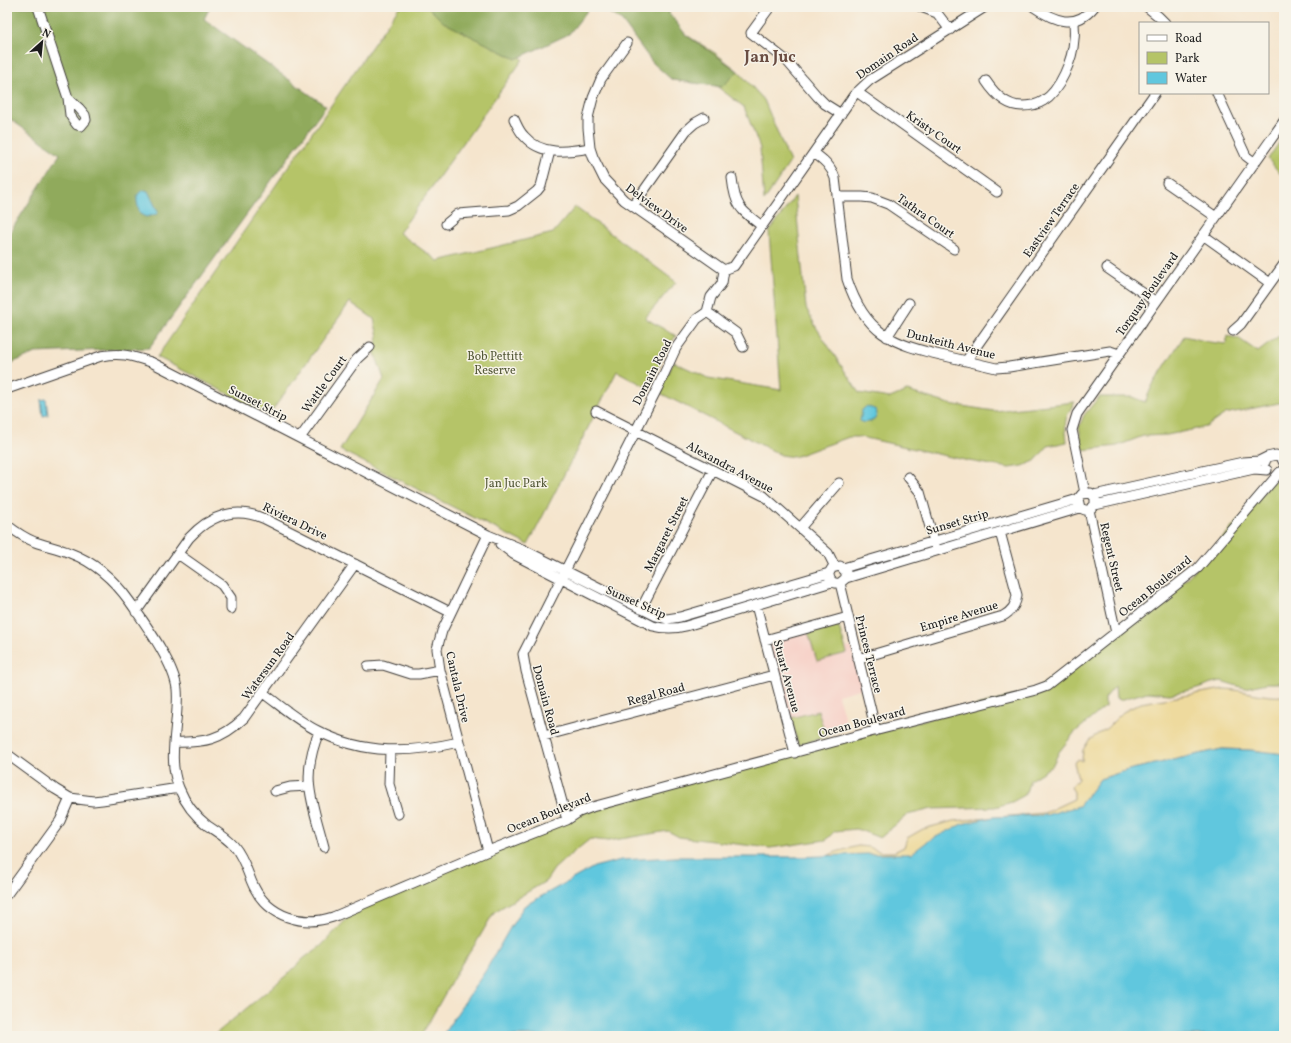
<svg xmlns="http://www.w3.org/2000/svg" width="1291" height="1043" viewBox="0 0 1291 1043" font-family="Vollkorn,serif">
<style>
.built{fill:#f7d1c8}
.green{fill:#b5c467;stroke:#687042}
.forest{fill:#90aa5c;stroke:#56633c}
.sand{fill:#eeda9e;stroke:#857b5d}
.water{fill:#61c7de;stroke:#3e727d}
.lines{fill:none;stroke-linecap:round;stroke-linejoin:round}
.minor-casing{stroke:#3d3a37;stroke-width:11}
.minor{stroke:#fff;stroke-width:9}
.labels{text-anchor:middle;stroke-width:3;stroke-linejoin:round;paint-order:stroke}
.street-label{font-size:12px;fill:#1c1c1c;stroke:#f7f3e8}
.park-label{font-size:12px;fill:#525736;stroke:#f7f3e8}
.district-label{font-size:16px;font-weight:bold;fill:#6a4d42;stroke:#f7f3e8}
</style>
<rect width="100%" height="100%" fill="#f7f3e8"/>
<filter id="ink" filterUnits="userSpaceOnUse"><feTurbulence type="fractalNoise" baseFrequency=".025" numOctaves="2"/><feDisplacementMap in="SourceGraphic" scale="8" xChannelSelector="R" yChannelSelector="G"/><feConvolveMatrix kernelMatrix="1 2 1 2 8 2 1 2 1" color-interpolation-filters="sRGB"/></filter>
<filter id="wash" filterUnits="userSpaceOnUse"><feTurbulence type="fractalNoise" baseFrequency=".012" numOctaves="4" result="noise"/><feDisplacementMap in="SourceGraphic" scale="16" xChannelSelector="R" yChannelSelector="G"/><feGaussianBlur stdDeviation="0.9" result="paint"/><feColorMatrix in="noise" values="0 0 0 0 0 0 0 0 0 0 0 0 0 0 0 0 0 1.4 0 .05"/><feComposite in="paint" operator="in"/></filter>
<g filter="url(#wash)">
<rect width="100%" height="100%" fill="#f5e5cd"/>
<path class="built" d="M811,630L818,655L851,647L863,688L838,695L847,727L823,734L817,714L789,720L768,642Z"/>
<path class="green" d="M399,7H445L523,59L399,233L438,261L553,233L575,207L676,282L645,318L676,336L666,350L650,389L617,371L528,545L340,450L384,379L374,351L378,337L374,319L350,302L269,415L157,357Z
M683,33L715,53L738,71L764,100L790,162L764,201L760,148L744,107L711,82Z
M1284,135V178L1268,159Z
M795,196L806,308L816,327L859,393L890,398L907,391L949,404L994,411L1075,402C1063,421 1065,421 1067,442L1048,446L1035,461L1023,466L1009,468L969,461L861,437H849L794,457L781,455L658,392L674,362L708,378L781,390L769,232Z
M1284,332V402L1225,414L1206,427L1167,435L1143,436L1117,446L1083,450L1079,427L1084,415L1099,397H1132L1145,402L1152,386L1184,336L1209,342L1226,344L1227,336L1238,338L1258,352Z
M1275,479L1284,486V683H1267L1244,688L1221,681L1211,683L1204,686L1190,690L1170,694L1147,692L1120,700L1116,698L1115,686L1105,698V707L1074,733L1059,752L1052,766L1030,780L1025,795L1012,802L995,807L932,809L907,815L880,838L857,829L835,831L826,840L770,848L679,837L668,831L608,841L590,839L565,859L554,869L546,881L494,912L476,943L462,963L421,1036H213L289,973L304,958L321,946L359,906L579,812L1036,690L1187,578Z
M838,624L847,653L817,661L808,632Z
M818,711L826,737L798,745L791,718Z"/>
<path class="forest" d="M7,7H210L204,19L326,106L149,348L35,353L7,365V237L60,154L7,117Z
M428,7H590L569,34L516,59L443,22Z
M600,7H669V13L686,35L738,71L722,87L672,80L652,62L622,21Z"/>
<path class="sand" d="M1224,689C1245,690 1264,698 1284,696V754L1250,750L1222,749L1128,770L1100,779L1065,827L511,926L825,861L829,855L836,852L858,846L869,847L881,852H894L904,847L907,838L923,829L953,821L1044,813L1074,799V792L1071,787L1078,779L1074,762L1078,759L1082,761L1083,750L1089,740L1107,728L1123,712L1141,703Z"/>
<path class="water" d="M145,190L148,191L158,212L157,214L146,217L140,214C138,205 132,193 145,190Z
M46,399L48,415L43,416L41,400Z
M867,406L876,410L877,414L875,419C870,422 865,424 860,421L862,410Z
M1222,749L1250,750L1284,754V1036H442L486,970L510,928L524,906L594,867L621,860L676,857H800L866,854H911L928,841L962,824L993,817L1046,815L1079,806L1100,779L1128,770Z"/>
</g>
<g filter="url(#ink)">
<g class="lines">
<defs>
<path id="minor" d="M38,7L68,98L70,115L74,121L77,125L81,126L86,120L85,115L79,108L68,98
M770,7L751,33L786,60L817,96L825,104L841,114
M921,7L937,13L950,30
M1034,7C1054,21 1075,30 1094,7
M1147,7L1158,16L1165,23
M627,43L601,79L593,98L588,118V128L590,148L593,157L604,179L624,200L724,270
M986,81C994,93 1006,106 1022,106C1029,106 1037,105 1043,101C1060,91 1073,59 1074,39C1075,33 1074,27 1074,21
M857,92L997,192
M1217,93L1246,156L1255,163
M514,119C517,125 519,131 524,136C541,156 567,152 590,148
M814,153C824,160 831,166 835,178L847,279C865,334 892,344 945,356C962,360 979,364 996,368L1009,367L1110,351L1119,354
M732,178C735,206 740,210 762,226
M1167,183L1216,217
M838,197H862L872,198L888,204L954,249
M633,206L686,131L695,123L704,118
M446,224L458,214L509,210L518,206L537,191L541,186L550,151
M1203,235L1270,283
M1107,268L1156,302
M707,312L736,333L743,347
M1233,331L1241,324L1284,264
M887,337L909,303
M966,361L1155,93
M7,389L101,356C121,352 132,356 151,362L488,535L522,549L656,616L667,619L680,617L829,573
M596,411L764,496L828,553L835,567
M300,438L357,359L370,347
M1265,462L1267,457L1276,455L1281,457L1284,463
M908,477L920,492L935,545
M1085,493L1072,430L1077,414L1284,121
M1094,495L1243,462L1259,461L1267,457
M1095,505V498L1091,493L1082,494L1078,499L1080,508L1085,510H1089L1095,505L1254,469L1267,470
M1089,510L1116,633
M7,525C16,532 25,538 35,542C46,546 59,548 70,553C94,562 115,581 130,602C145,624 174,663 177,689C180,721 166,757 179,788C185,803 195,816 208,826C217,832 227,838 234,846C245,859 247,873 254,887C269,917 303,927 333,917L488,851L567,820L579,812L592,807L874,731L1036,690L1047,686L1198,568L1280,472
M800,528L839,483
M488,535L442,631L437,649L440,670L488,851
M500,544L513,554L653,626C665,629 674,629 686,626L832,582
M178,554L222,585L231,598V609
M843,568L850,566L1078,499
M846,578V572L840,566L832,568L829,573C829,581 833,584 840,583L846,578L1080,508
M840,583L876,731
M756,605L795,753
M641,609L713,470
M136,612L189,538C210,515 236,506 265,519L450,612
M765,640L848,617
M858,659L1003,616C1012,611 1016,605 1017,595L1000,532
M368,666L383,665L411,674H419L440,670
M263,693C281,706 298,721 318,731C364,755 411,753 459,742
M319,732C300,778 312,801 324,847
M544,736L774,675
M174,742C204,743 221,740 244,718L355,564
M390,751L389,784L398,814
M7,754L55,789L70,798
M275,791L290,787L309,786
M567,820L526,671L523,654L658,387L676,348L697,319L707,312L711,297L722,283L724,270L734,266L854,95L870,80L985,7
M7,894L60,821L70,798L93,801L102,800L179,788"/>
</defs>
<use href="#minor" class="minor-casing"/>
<use href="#minor" class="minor"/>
</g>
</g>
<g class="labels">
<g class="street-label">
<text transform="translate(887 56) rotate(-34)" y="4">Domain Road</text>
<text transform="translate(934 132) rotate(35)" y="4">Kristy Court</text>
<text transform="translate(657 208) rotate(36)" y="4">Delview Drive</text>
<text transform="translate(926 216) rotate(35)" y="4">Tathra Court</text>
<text transform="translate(1051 220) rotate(-55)" y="4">Eastview Terrace</text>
<text transform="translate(1147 294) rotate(-55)" y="4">Torquay Boulevard</text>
<text transform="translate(951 344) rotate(14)" y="4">Dunkeith Avenue</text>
<text transform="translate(652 372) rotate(-63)" y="4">Domain Road</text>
<text transform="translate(324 384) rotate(-54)" y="4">Wattle Court</text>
<text transform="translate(258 403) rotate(27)" y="4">Sunset Strip</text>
<text transform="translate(730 467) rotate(28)" y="4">Alexandra Avenue</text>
<text transform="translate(295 521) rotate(26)" y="4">Riviera Drive</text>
<text transform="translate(957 522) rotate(-16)" y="4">Sunset Strip</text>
<text transform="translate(666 534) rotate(-63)" y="4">Margaret Street</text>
<text transform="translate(1112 557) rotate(77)" y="4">Regent Street</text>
<text transform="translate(1155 586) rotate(-39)" y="4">Ocean Boulevard</text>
<text transform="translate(636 602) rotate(24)" y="4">Sunset Strip</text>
<text transform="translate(959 616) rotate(-17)" y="4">Empire Avenue</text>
<text transform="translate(869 654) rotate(76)" y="4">Princes Terrace</text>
<text transform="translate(268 666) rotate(-54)" y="4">Watersun Road</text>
<text transform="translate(787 676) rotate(75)" y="4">Stuart Avenue</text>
<text transform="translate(458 687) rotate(77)" y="4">Cantala Drive</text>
<text transform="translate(656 694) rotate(-15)" y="4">Regal Road</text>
<text transform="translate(546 700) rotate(75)" y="4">Domain Road</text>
<text transform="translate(862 722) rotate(-15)" y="4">Ocean Boulevard</text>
<text transform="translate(549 813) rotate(-22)" y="4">Ocean Boulevard</text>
</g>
<g class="park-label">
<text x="495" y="360">Bob Pettitt<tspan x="495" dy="14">Reserve</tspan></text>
<text x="516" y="487">Jan Juc Park</text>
</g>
<g class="district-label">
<text x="770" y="62">Jan Juc</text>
</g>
</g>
<rect width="1291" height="1043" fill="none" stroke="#f7f3e8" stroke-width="24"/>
<rect x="1139" y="22" width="130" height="72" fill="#f7f3e8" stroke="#9f9d96"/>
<rect x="1147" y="35" width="20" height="6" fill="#ffffff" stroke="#9f9d96"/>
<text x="1175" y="42" font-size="12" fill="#1c1c1c">Road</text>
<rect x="1147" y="52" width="20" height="12" fill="#b5c467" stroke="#9f9d96"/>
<text x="1175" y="62" font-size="12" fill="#1c1c1c">Park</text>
<rect x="1147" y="72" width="20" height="12" fill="#61c7de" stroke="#9f9d96"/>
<text x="1175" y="82" font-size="12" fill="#1c1c1c">Water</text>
<g transform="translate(42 42) rotate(27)" stroke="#f7f3e8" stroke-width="3" paint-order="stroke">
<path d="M0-3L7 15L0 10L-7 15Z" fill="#1c1c1c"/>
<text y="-6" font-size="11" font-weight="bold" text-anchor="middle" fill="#1c1c1c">N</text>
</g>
</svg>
